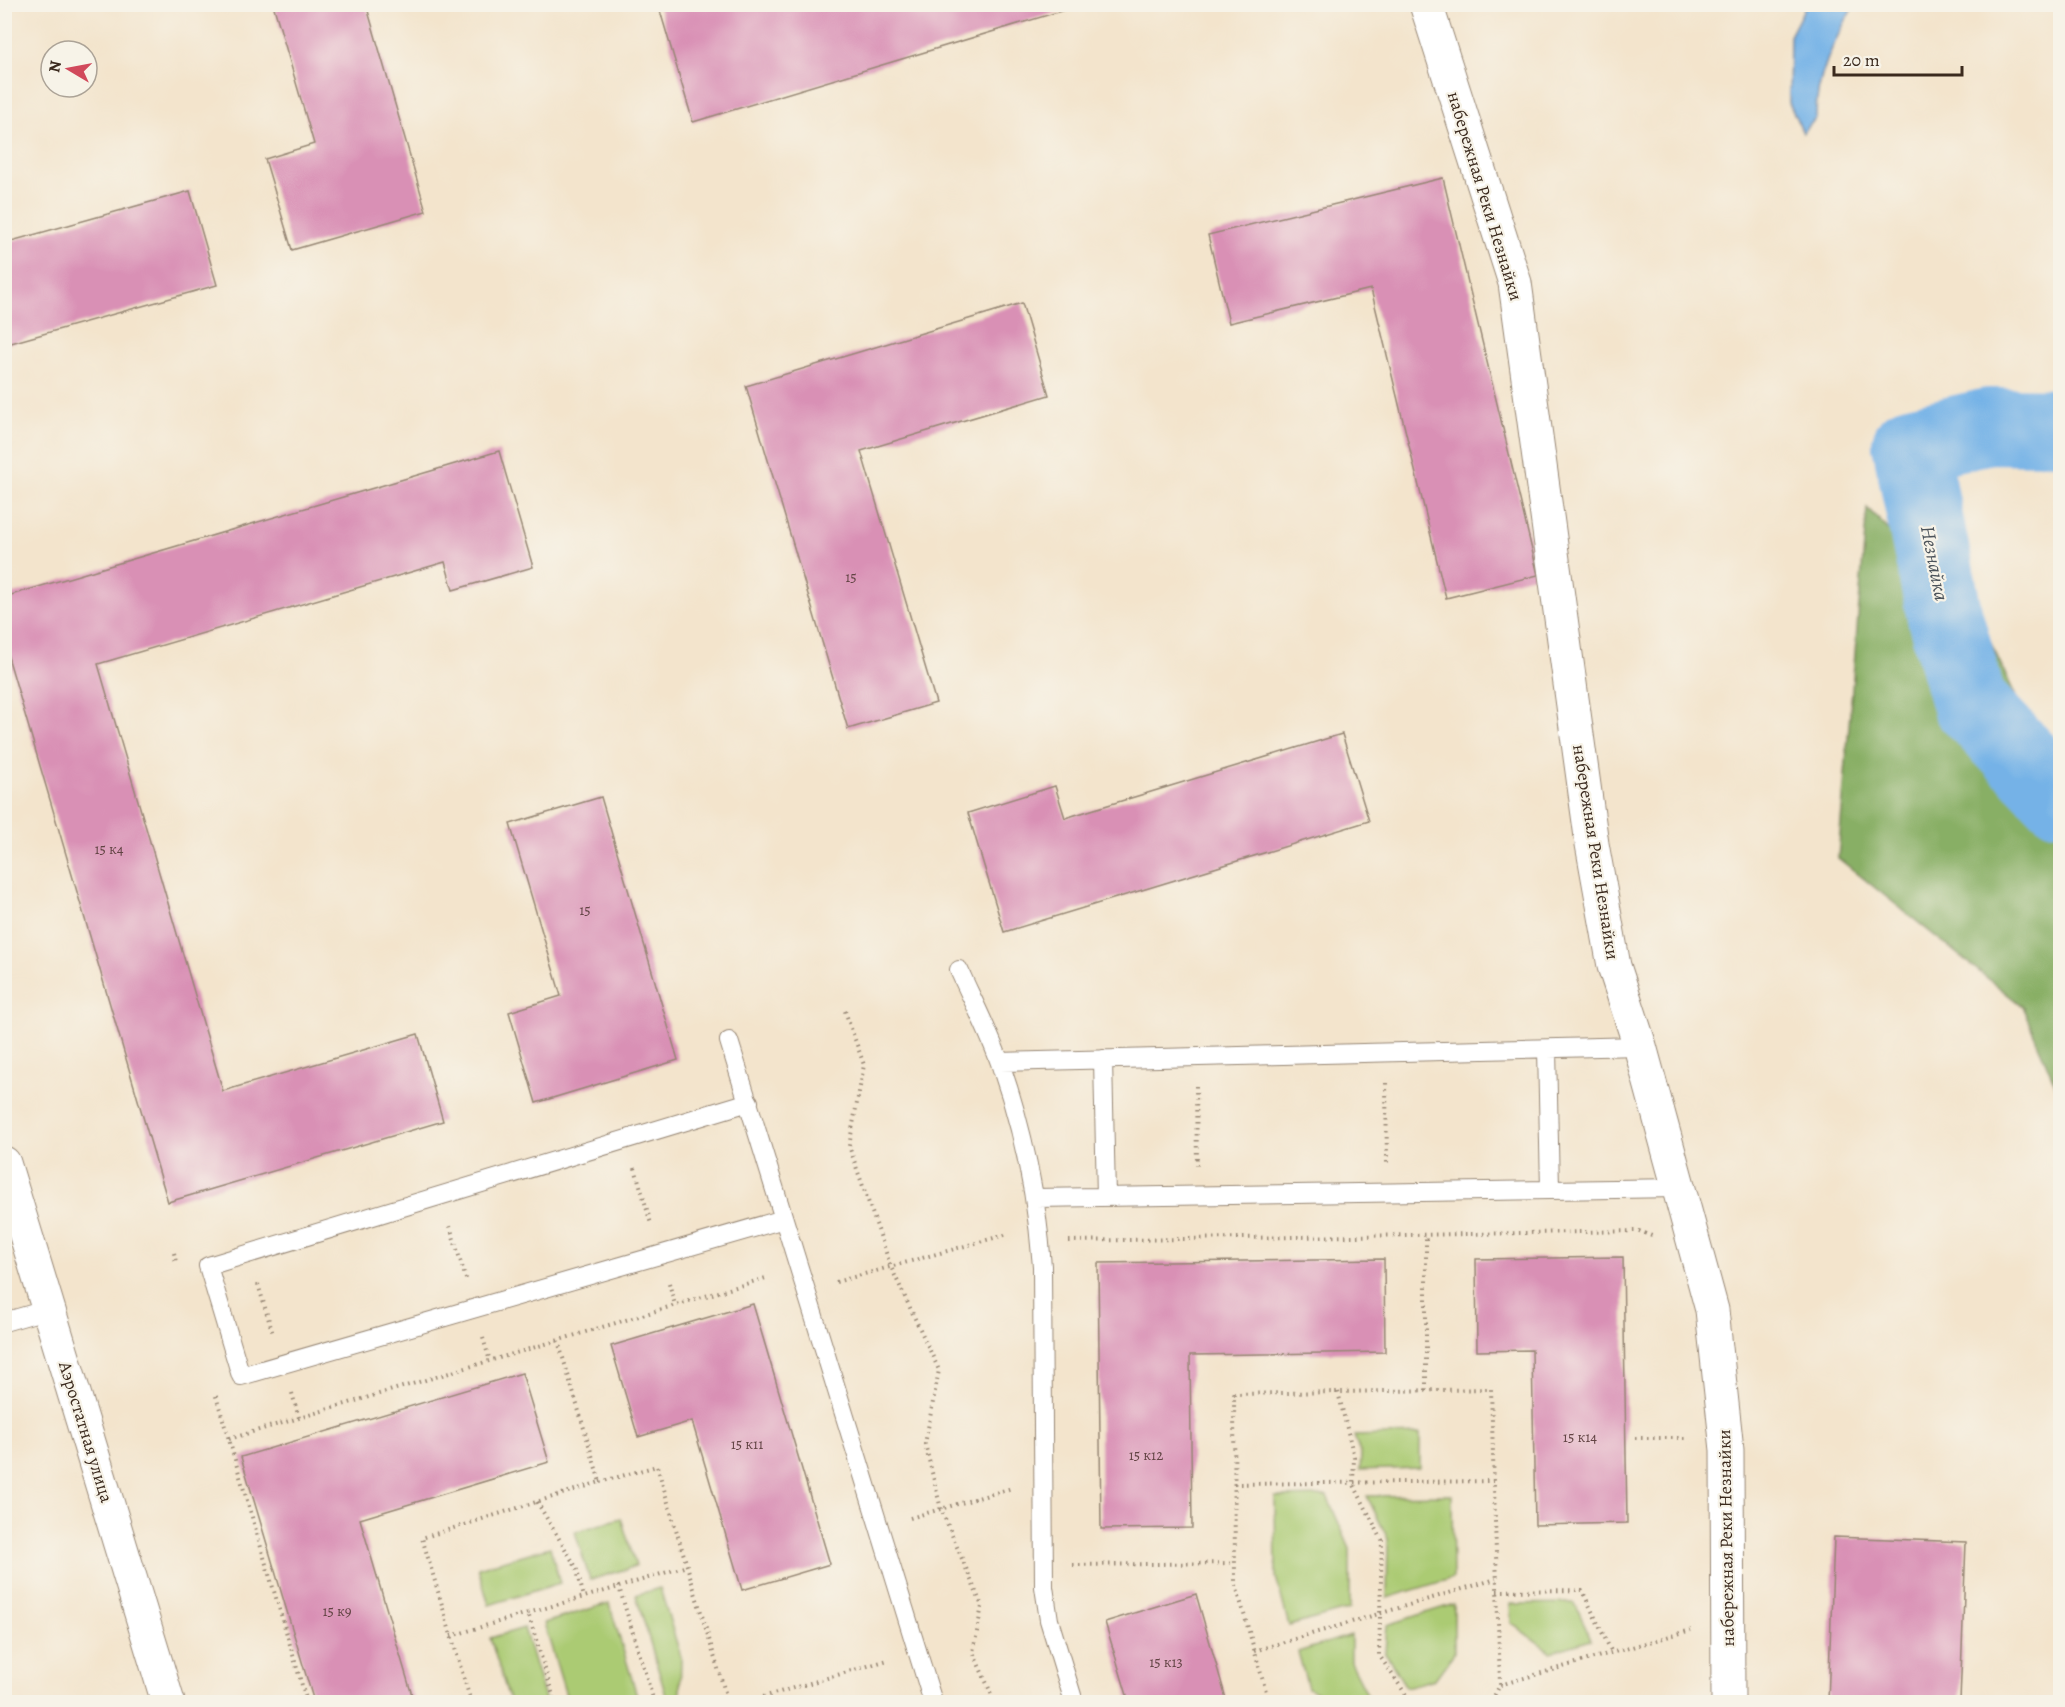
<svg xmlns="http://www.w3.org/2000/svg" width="2065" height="1707" viewBox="0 0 2065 1707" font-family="Alegreya,serif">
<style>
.green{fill:#abcb73;stroke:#737a48;stroke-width:1.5}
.forest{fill:#88af65;stroke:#626c42;stroke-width:1.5}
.water{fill:#75b2e7;stroke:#586e82;stroke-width:1.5}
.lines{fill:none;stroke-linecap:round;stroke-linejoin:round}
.river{stroke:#75b2e7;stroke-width:76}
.building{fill:#d990b5}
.lane-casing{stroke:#978775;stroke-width:20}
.street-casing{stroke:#978775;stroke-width:35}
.path{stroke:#978775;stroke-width:4;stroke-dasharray:1.5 4.5;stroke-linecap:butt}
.lane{stroke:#fff;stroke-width:18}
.street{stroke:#fff;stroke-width:33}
.labels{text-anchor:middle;stroke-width:4.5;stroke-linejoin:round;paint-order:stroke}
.number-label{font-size:15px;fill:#624444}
.street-label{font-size:18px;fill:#3b2a1e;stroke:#f7f3e8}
.water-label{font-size:20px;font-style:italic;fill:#4c535a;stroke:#f7f3e8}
</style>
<rect width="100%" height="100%" fill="#f7f3e8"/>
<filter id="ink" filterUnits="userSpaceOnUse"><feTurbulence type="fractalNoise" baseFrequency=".0167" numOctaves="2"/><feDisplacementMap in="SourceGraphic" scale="12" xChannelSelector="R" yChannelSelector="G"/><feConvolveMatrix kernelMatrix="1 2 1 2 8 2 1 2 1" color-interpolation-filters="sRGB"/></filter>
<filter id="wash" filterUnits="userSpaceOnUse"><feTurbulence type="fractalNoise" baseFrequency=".008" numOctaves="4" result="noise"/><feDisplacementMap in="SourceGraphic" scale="24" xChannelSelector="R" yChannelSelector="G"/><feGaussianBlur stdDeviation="1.35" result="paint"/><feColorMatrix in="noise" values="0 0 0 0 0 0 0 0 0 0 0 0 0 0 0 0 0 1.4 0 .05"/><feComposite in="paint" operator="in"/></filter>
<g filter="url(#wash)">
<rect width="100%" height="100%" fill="#f3e4cc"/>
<path class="green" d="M1420,1434V1468L1360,1470L1361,1455L1354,1436Z
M1452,1495L1453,1578L1387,1598L1388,1539L1367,1496Z
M1327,1496L1350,1549V1609L1289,1626L1276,1577L1275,1497Z
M621,1518L636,1566L590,1580L575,1532Z
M550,1547L560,1583L489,1605L478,1568Z
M660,1588L681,1657L680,1694L667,1699L636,1595Z
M609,1603L639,1702H568L544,1623Z
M1575,1603L1591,1640L1551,1652L1511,1623L1510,1604Z
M1454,1604V1653L1435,1679L1406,1687L1385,1653L1387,1625Z
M524,1628L546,1702H510L490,1638Z
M1351,1635V1662L1369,1698C1341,1706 1333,1701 1308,1688L1298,1652Z"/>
<path class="forest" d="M1867,508L1981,622L2053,776L2060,771V1096L2022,1006L1838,858Z"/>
<path class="water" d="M1806,5H1854C1835,40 1815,77 1816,118L1803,133L1789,103L1790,36Z"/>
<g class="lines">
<path class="river" d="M2060,427L1989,426L1910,444L1945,617L1969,702L2060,797"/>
</g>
<g id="blocks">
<path class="building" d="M273,4H366L426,211L292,250L265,159L314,144Z
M658,4H1081V5L693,122Z
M1443,178L1538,575L1446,598L1371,289L1229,323L1208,235Z
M190,191L217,285L4,345V243Z
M1022,303L1049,395L861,451L936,703L848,729L746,386Z
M499,451L533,567L453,590L445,562L98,664L223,1091L418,1034L443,1121L168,1202L4,643V597Z
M1342,734L1369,821L1004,932L968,813L1055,786L1065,818Z
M601,797L678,1060L536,1103L509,1012L561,996L510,824Z
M1623,1257L1627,1523L1535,1525L1532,1350L1477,1351L1476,1259Z
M1384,1259L1385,1352L1190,1355L1192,1528L1101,1529L1098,1263Z
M753,1304L830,1564L742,1590L692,1421L638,1437L611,1346Z
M522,1373L549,1462L360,1519L414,1702H314L241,1457Z
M1834,1537L1966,1542L1960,1702H1828Z
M1196,1594L1227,1702H1129L1105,1622Z"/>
</g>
</g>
<g filter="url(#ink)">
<use href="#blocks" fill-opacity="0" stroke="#978775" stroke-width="1.5"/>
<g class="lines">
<defs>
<path id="lane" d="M959,970C973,1001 989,1032 1000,1063C1023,1129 1037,1197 1042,1266L1044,1587L1049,1620L1074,1702
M729,1041L933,1702
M1547,1049L1550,1190
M1103,1059L1106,1197
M1000,1062L1640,1046
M749,1102L208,1266L241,1376L784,1219
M1035,1198L1679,1188
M4,1322L49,1309"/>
<path id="street" d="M1426,4L1515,283L1592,844L1614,966L1640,1046L1712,1310L1727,1450L1728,1702
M4,1163L168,1702"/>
</defs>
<use href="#lane" class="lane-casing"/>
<use href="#street" class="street-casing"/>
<path class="path" d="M845,1011L864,1065L849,1146L891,1267L939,1370L925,1444L941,1509L982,1606L973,1652L995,1702
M1386,1083L1387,1163
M1196,1086L1197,1166
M635,1168L651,1224
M450,1226L466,1279
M1069,1241L1639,1231L1652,1236
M174,1253L176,1262
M836,1282L1008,1234
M669,1283L675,1305
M258,1284L273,1334
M483,1338L490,1361
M1426,1390V1235
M1338,1392L1354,1457L1353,1483L1382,1540L1379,1655L1411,1702
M292,1393L299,1418
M216,1396L307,1702
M1635,1438H1687
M229,1439L769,1277
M600,1482L657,1466L728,1702
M1234,1484L1493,1481
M537,1502L576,1567L584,1597
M910,1518L1012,1488
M1073,1565L1234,1563
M1497,1591L1582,1590L1612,1653
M528,1613L619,1587
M451,1636L528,1613L555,1702
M1254,1651L1496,1579
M1500,1685L1691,1630
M471,1702L422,1538L600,1482L558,1341
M654,1702L619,1587L687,1566
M746,1702L888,1660
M1269,1702L1235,1582L1234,1394L1491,1389L1500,1685L1491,1702"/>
<use href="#lane" class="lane"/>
<use href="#street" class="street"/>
</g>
</g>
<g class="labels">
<g class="number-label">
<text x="851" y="582">15</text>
<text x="109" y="854">15 к4</text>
<text x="585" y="915">15</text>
<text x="1580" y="1442">15 к14</text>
<text x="747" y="1449">15 к11</text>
<text x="1146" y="1460">15 к12</text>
<text x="337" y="1616">15 к9</text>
<text x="1166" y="1667">15 к13</text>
</g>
<g class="street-label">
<text transform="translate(1485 196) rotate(73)" y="6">набережная Реки Незнайки</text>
<text transform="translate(1596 852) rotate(81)" y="6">набережная Реки Незнайки</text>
<text transform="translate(86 1432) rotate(73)" y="6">Аэростатная улица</text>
<text transform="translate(1726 1538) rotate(-91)" y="6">набережная Реки Незнайки</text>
</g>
<g class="water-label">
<text transform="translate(1935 563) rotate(79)" y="7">Незнайка</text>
</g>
</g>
<rect width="2065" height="1707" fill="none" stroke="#f7f3e8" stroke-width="24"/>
<g transform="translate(69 69) rotate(280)"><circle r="28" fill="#f7f3e8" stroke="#aca397" stroke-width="1.5"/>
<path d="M0-4.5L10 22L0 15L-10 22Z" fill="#d1495b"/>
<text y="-9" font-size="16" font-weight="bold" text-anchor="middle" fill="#3b2a1e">N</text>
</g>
<path d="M1834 66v9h128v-9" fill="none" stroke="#3b2a1e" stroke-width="3"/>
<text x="1843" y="66" font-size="18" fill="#3b2a1e" stroke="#f7f3e8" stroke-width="4.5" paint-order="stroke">20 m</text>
</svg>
